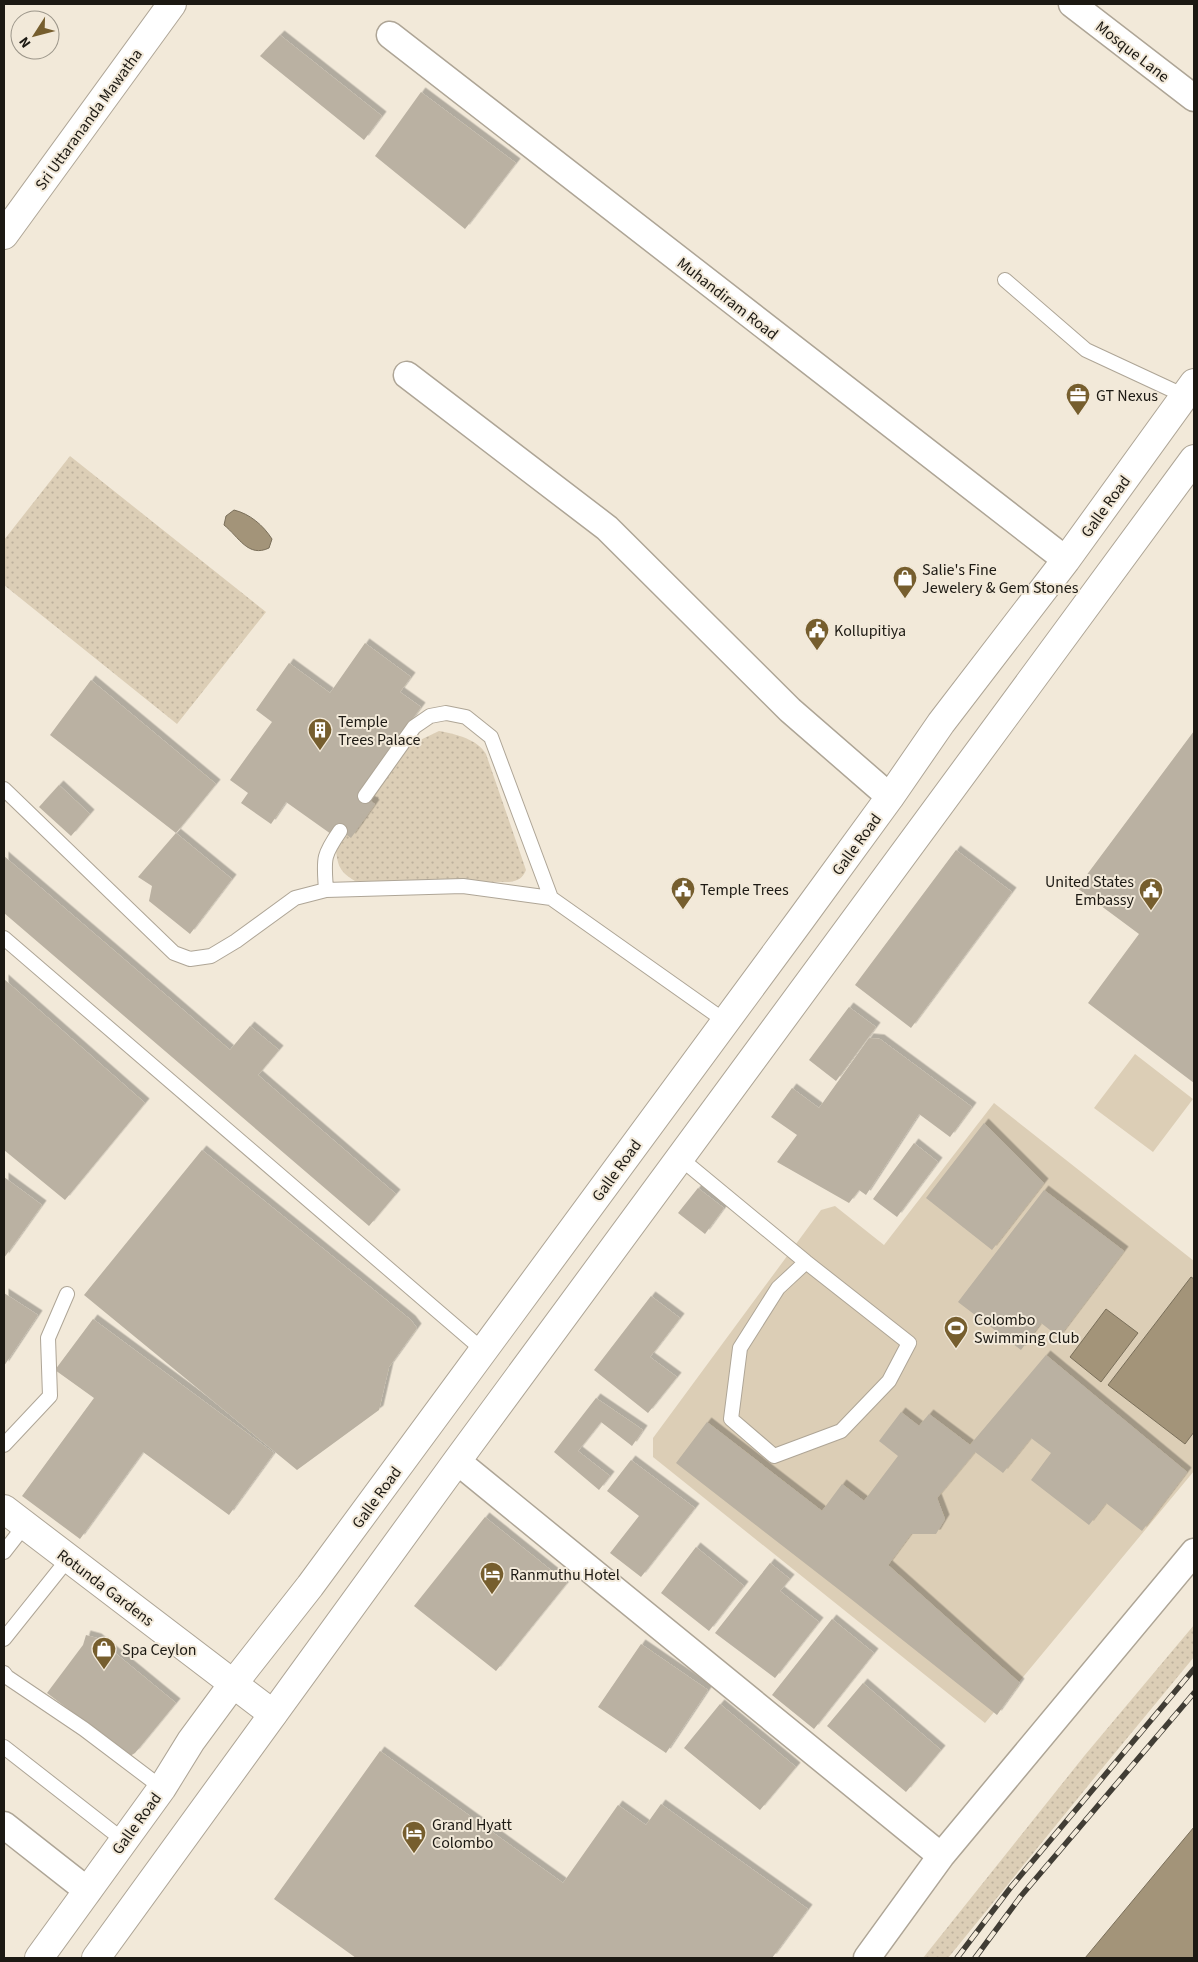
<svg xmlns="http://www.w3.org/2000/svg" width="1198" height="1962" viewBox="0 0 1198 1962" font-family="'Source Sans 3',sans-serif">
<style>
.grass{fill:url(#grass-dots)}
.pitch{fill:#dcceb6}
.water{fill:#a39479;stroke:#7a6f5a}
.building{fill:#bab1a2;filter:url(#shadow)}
.lines{fill:none;stroke-linecap:round;stroke-linejoin:round}
.lane-casing{stroke:#aea596;stroke-width:16}
.street-casing{stroke:#aea596;stroke-width:29}
.secondary-casing{stroke:#aea596;stroke-width:30}
.primary-casing{stroke:#aea596;stroke-width:30}
.highway-casing{stroke:#aea596;stroke-width:30}
.lane{stroke:#fff;stroke-width:14}
.street{stroke:#fff;stroke-width:26}
.secondary{stroke:#fff;stroke-width:28}
.primary{stroke:#fff;stroke-width:28}
.highway{stroke:#fff;stroke-width:28}
.rail-casing{stroke:#413d35;stroke-width:5.5}
.rail{stroke:#f2e9d9;stroke-width:4;stroke-dasharray:11;stroke-linecap:butt}
.labels{text-anchor:middle;stroke-width:4;stroke-linejoin:round;paint-order:stroke}
.street-label{font-size:16px;fill:#1c1913;stroke:#f2e9d9}
.poi-label{font-size:16px;fill:#1c1913;stroke:#f2e9d9;text-anchor:start}
</style>
<defs>
<pattern id="grass-dots" width="8" height="8" patternUnits="userSpaceOnUse" patternTransform="scale(1.25)"><rect width="8" height="8" fill="#dcceb6"/><path d="M2 2h.1M6 6h.1" fill="none" stroke="#bcb09c" stroke-width="1.8" stroke-linecap="round"/></pattern>
<filter id="shadow"><feDropShadow dx="4.5" dy="-4.5" stdDeviation="0" flood-color="#0004"/></filter>
</defs>
<rect width="100%" height="100%" fill="#f2e9d9"/>
<path class="grass" d="M70,456L266,612L177,724L4,585V540Z
M439,731C456,734 477,739 486,754L526,870C523,878 518,881 509,882L355,881C337,870 338,864 335,844L404,751L412,744Z
M1194,1625V1657L1100,1771L948,1958H923L1085,1755Z"/>
<path class="pitch" d="M1135,1054L1193,1099L1153,1152L1094,1108Z
M994,1103L1194,1261V1471L985,1723L653,1457V1438L821,1210L835,1206L884,1245Z"/>
<path class="water" d="M234,510C250,514 263,525 272,539L269,548C248,558 239,537 224,525L226,516Z
M1191,1277L1194,1279V1432L1185,1444L1108,1385Z
M1106,1309L1138,1333L1101,1382L1070,1357Z
M1194,1827V1958H1085Z"/>
<path class="building" d="M280,35L382,116L364,140L260,56Z
M421,92L516,163L465,229L375,156Z
M365,643L411,677L400,692L421,707L360,792L375,804L351,838L336,827L331,834L286,802L271,824L241,803L248,793L230,780L272,722L256,710L289,663L330,693Z
M91,680L216,784L176,833L50,735Z
M1194,731V1083L1088,1003L1139,934L1077,888Z
M59,785L90,814L71,836L39,807Z
M176,833L232,879L190,934L149,901L152,886L138,877Z
M956,850L1012,892L911,1028L855,985Z
M4,856L230,1050L250,1026L279,1050L258,1075L396,1194L369,1226L4,913Z
M4,979L145,1103L65,1200L4,1150Z
M849,1007L876,1027L836,1081L809,1060Z
M869,1038L880,1039L972,1107L950,1137L919,1114L866,1195L859,1190L849,1203L777,1162L797,1135L771,1117L792,1088L819,1108Z
M984,1123L1044,1183L992,1250L926,1198Z
M914,1143L938,1162L897,1217L873,1199Z
M202,1150L411,1320L417,1328L389,1367L379,1410L297,1470L84,1295Z
M4,1177L42,1205L4,1258Z
M698,1188L724,1208L705,1234L678,1213Z
M1044,1190L1124,1251L1059,1337L1041,1323L1021,1350L958,1302Z
M4,1293L38,1315L4,1366Z
M651,1296L680,1318L650,1357L677,1377L648,1413L594,1370Z
M93,1319L274,1453L229,1515L143,1452L80,1539L22,1496L94,1398L55,1370Z
M1046,1355L1187,1472L1142,1531L1106,1503L1089,1525L1031,1480L1051,1453L1031,1438L1003,1473L975,1452L937,1498L945,1519L936,1534H911L888,1565L1020,1683L997,1715L851,1599L676,1463L707,1422L822,1511L842,1484L864,1501L898,1456L879,1441L901,1412L919,1426L929,1414L970,1445Z
M596,1398L643,1430L632,1446L601,1422L578,1451L610,1476L599,1490L554,1452Z
M631,1460L695,1508L641,1577L610,1553L639,1516L607,1491Z
M485,1517L567,1583L496,1671L414,1606Z
M696,1547L744,1586L709,1631L661,1593Z
M770,1563L790,1579L780,1591L819,1622L775,1678L715,1633Z
M832,1619L874,1653L814,1729L772,1695Z
M86,1635L97,1638L176,1703L135,1753L130,1756L47,1693L83,1645Z
M641,1644L708,1690L666,1753L598,1707Z
M863,1683L941,1750L906,1792L827,1726Z
M720,1704L796,1767L760,1810L684,1748Z
M380,1751L563,1883L618,1805L646,1825L661,1804L808,1909L772,1958H356L274,1899Z"/>
<g class="lines">
<defs>
<path id="lane" d="M1005,280L1086,350L1185,396
M4,789L174,953L190,959L211,956L236,941L295,898L326,890L463,886L551,898L725,1021
M365,796L414,727L430,716L446,713L466,717L491,737L551,898
M326,890C324,859 322,857 340,831
M4,938L484,1351
M680,1158L806,1262L909,1343L889,1381L841,1431L774,1456L731,1419L740,1348L778,1288L806,1262
M4,1445L50,1396L48,1338L67,1294
M4,1552L25,1525
M4,1639L68,1559
M4,1673L7,1677L84,1729L162,1788
M4,1747L123,1840"/>
<path id="street" d="M1072,4L1194,98
M390,35L1066,560
M407,375L607,528L790,710L890,797
M457,1461L941,1856
M4,1825L88,1891
M867,1958L941,1856L1194,1552"/>
<path id="secondary" d="M4,1509L273,1714"/>
<path id="primary" d="M4,235L172,4"/>
<path id="highway" d="M39,1958L162,1788L191,1741L233,1684L310,1586L801,919L890,797L941,723L1066,560L1194,383
M96,1958L457,1461L1194,459"/>
</defs>
<use href="#lane" class="lane-casing"/>
<use href="#street" class="street-casing"/>
<use href="#secondary" class="secondary-casing"/>
<use href="#primary" class="primary-casing"/>
<use href="#highway" class="highway-casing"/>
<use href="#lane" class="lane"/>
<use href="#street" class="street"/>
<use href="#secondary" class="secondary"/>
<use href="#primary" class="primary"/>
<use href="#highway" class="highway"/>
<defs>
<path id="rail" d="M957,1958L1011,1887L1194,1669
M975,1958L1021,1896L1194,1693"/>
</defs>
<use href="#rail" class="rail-casing"/>
<use href="#rail" class="rail"/>
</g>
<defs>
<symbol id="office-pin" viewBox="-11 -11 22 30"><path d="M0 17L-7.5 6A9.5 9.5 0 1 1 7.5 6Z" fill="#765e2e" stroke="#f2e9d9"/><path d="M-6-3h4V-5.5h4V-3h4V5H-6ZM-1-4.5V-3h2v-1.5ZM-6 0V1H6V0Z" fill="#fff"/></symbol>
<symbol id="shop-pin" viewBox="-11 -11 22 30"><path d="M0 17L-7.5 6A9.5 9.5 0 1 1 7.5 6Z" fill="#765e2e" stroke="#f2e9d9"/><path d="M-5-2.5h2.3a2.7 3.5 0 0 1 5.4 0H5L5.5 6h-11ZM-1.5-2.5h3a1.5 2.3 0 0 0-3 0Z" fill="#fff"/></symbol>
<symbol id="civic-pin" viewBox="-11 -11 22 30"><path d="M0 17L-7.5 6A9.5 9.5 0 1 1 7.5 6Z" fill="#765e2e" stroke="#f2e9d9"/><path d="M-.6-6.5H3V-4.5H.6V-3L4-1V1h2V6H-6V1h2V-1L-.6-3ZM-1.2 2.5V6h2.4V2.5Z" fill="#fff"/></symbol>
<symbol id="building-pin" viewBox="-11 -11 22 30"><path d="M0 17L-7.5 6A9.5 9.5 0 1 1 7.5 6Z" fill="#765e2e" stroke="#f2e9d9"/><path d="M-4-6H4V6H1V3H-1V6H-4ZM-2.5-4.3h1.7v1.8h-1.7ZM.8-4.3h1.7v1.8H.8ZM-2.5-1h1.7V.8h-1.7ZM.8-1h1.7V.8H.8Z" fill="#fff"/></symbol>
<symbol id="stadium-pin" viewBox="-11 -11 22 30"><path d="M0 17L-7.5 6A9.5 9.5 0 1 1 7.5 6Z" fill="#765e2e" stroke="#f2e9d9"/><path d="M0-5a6.5 5 0 1 0 0 10a6.5 5 0 1 0 0-10ZM-3.5-1.8h7v3.6h-7Z" fill="#fff"/></symbol>
<symbol id="hotel-pin" viewBox="-11 -11 22 30"><path d="M0 17L-7.5 6A9.5 9.5 0 1 1 7.5 6Z" fill="#765e2e" stroke="#f2e9d9"/><path d="M-6-4.5h1.5V1H6V5H4.5V3h-9V5H-6ZM-4 0a1.8 1.8 0 1 1 3.6 0ZM.5 0V-2.5h3Q6-2.5 6 0Z" fill="#fff"/></symbol>
</defs>
<g fill-rule="evenodd">
<use href="#office-pin" x="1064" y="381" width="28" height="38"/>
<use href="#shop-pin" x="891" y="564" width="28" height="38"/>
<use href="#civic-pin" x="803" y="616" width="28" height="38"/>
<use href="#building-pin" x="306" y="716" width="28" height="38"/>
<use href="#civic-pin" x="669" y="875" width="28" height="38"/>
<use href="#civic-pin" x="1137" y="876" width="28" height="38"/>
<use href="#stadium-pin" x="942" y="1314" width="28" height="38"/>
<use href="#hotel-pin" x="478" y="1560" width="28" height="38"/>
<use href="#shop-pin" x="90" y="1635" width="28" height="38"/>
<use href="#hotel-pin" x="400" y="1819" width="28" height="38"/>
</g>
<g class="labels">
<g class="street-label">
<text transform="translate(1133 51) rotate(38)" y="6">Mosque Lane</text>
<text transform="translate(88 119) rotate(-54)" y="6">Sri Uttarananda Mawatha</text>
<text transform="translate(728 298) rotate(38)" y="6">Muhandiram Road</text>
<text transform="translate(1105 506) rotate(-54)" y="6">Galle Road</text>
<text transform="translate(856 844) rotate(-54)" y="6">Galle Road</text>
<text transform="translate(616 1170) rotate(-54)" y="6">Galle Road</text>
<text transform="translate(376 1497) rotate(-54)" y="6">Galle Road</text>
<text transform="translate(106 1587) rotate(37)" y="6">Rotunda Gardens</text>
<text transform="translate(136 1823) rotate(-54)" y="6">Galle Road</text>
</g>
<g class="poi-label">
<text x="1096" y="401">GT Nexus</text>
<text x="922" y="575">Salie's Fine<tspan x="922" dy="18">Jewelery &amp; Gem Stones</tspan></text>
<text x="834" y="636">Kollupitiya</text>
<text x="338" y="727">Temple<tspan x="338" dy="18">Trees Palace</tspan></text>
<text x="1134" y="887" text-anchor="end">United States<tspan x="1134" dy="18">Embassy</tspan></text>
<text x="700" y="895">Temple Trees</text>
<text x="974" y="1325">Colombo<tspan x="974" dy="18">Swimming Club</tspan></text>
<text x="510" y="1580">Ranmuthu Hotel</text>
<text x="122" y="1655">Spa Ceylon</text>
<text x="432" y="1830">Grand Hyatt<tspan x="432" dy="18">Colombo</tspan></text>
</g>
</g>
<rect width="1198" height="1962" fill="none" stroke="#1c1913" stroke-width="10"/>
<g transform="translate(35 35) rotate(234)"><circle r="24" fill="#f2e9d9" stroke="#9c968a"/>
<path d="M0-4L9 19L0 12L-9 19Z" fill="#765e2e"/>
<text y="-8" font-size="14" font-weight="bold" text-anchor="middle" fill="#1c1913">N</text>
</g>
</svg>
